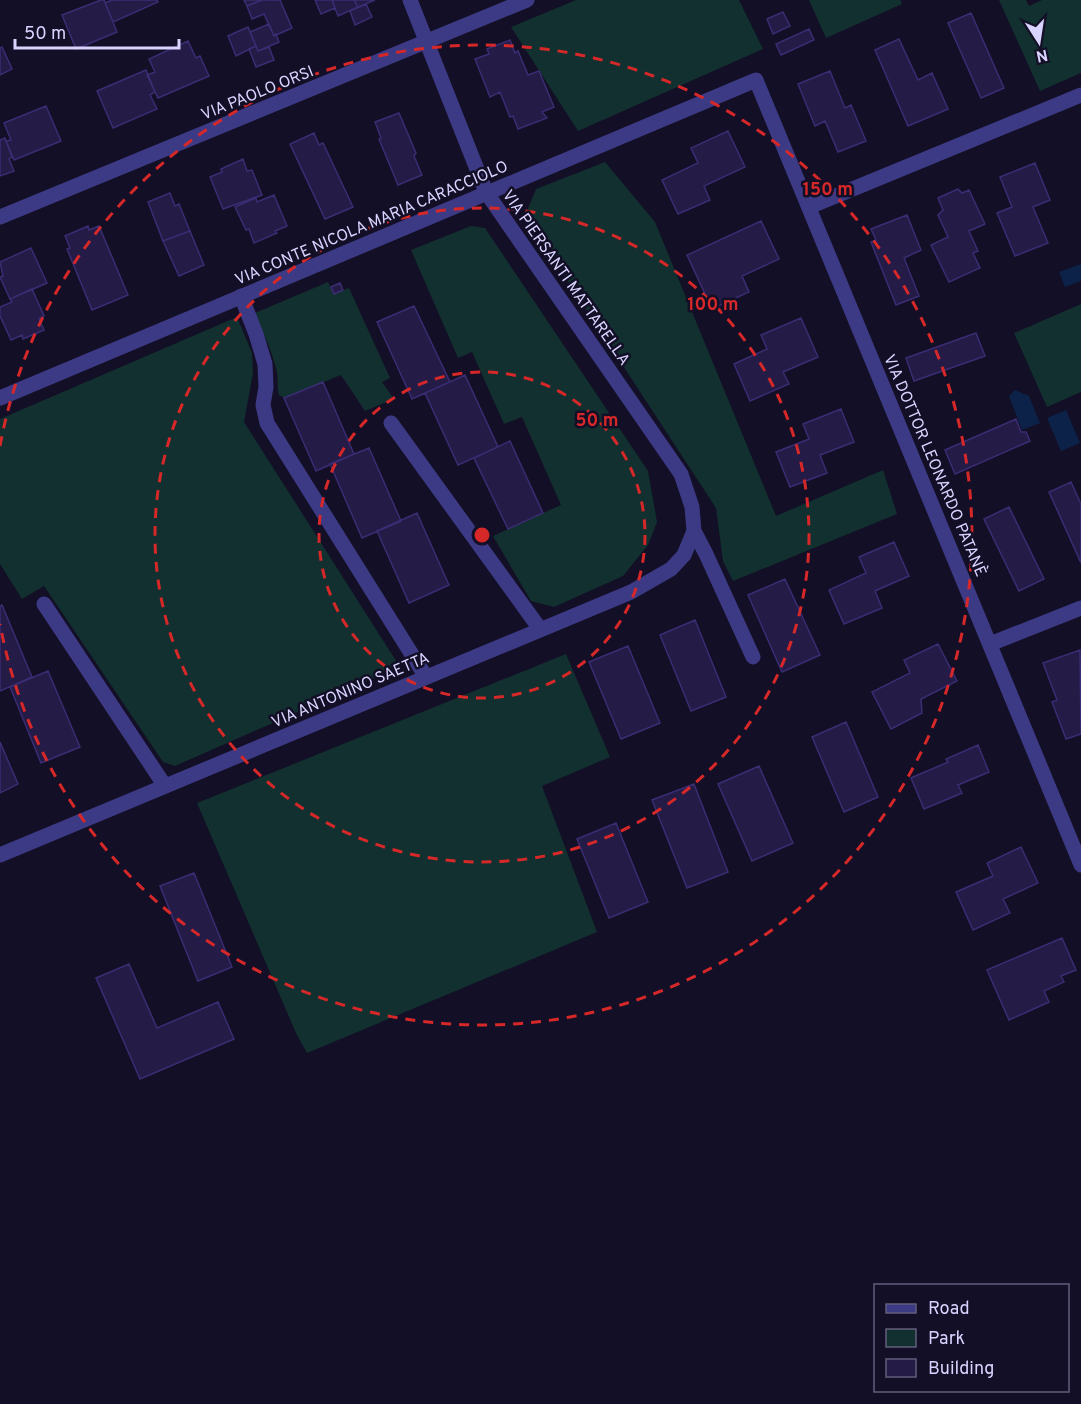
<svg xmlns="http://www.w3.org/2000/svg" width="1081" height="1404" viewBox="0 0 1081 1404" font-family="Overpass,sans-serif">
<style>
.green{fill:#12302f}
.water{fill:#0c2248}
.building{fill:#241b47;stroke:#3b2d73;stroke-width:1.5}
.lines{fill:none;stroke-linecap:round;stroke-linejoin:round}
.street{stroke:#3d3a85;stroke-width:15}
.ring{fill:none;stroke:#d62828;stroke-width:3;stroke-dasharray:10 8}
.labels{text-anchor:middle;stroke-width:5;stroke-linejoin:round;paint-order:stroke}
.street-label{font-size:16px;fill:#d9d4ff;stroke:#130f26}
.centre{fill:#d62828;stroke:#130f26;stroke-width:3}
.ring-label{font-size:18px;text-anchor:middle;font-weight:bold;fill:#d62828;stroke:#130f26;stroke-width:5;stroke-linejoin:round;paint-order:stroke}
</style>
<rect width="100%" height="100%" fill="#130f26"/>
<path class="green" d="M576,0H739L763,49L578,131L511,27Z
M809,0H900L902,4L826,38Z
M999,0H1026L1029,6L1042,0H1081V73L1040,91Z
M605,162L655,222L776,516L883,470L897,514L733,581L723,561L716,508L525,216L536,189Z
M471,226L485,228L648,471L657,522L648,545L623,576L554,607L531,601L493,536L561,505L522,417L504,424L472,352L458,358L411,250Z
M328,282L334,294L349,288L390,378L382,382L394,399L365,411L341,375L284,398L279,395C277,387 278,380 277,372C272,351 263,332 255,313Z
M1081,304V392L1047,407L1014,333Z
M237,317L252,353L253,373L244,422L400,667L175,766L163,762L44,586L22,599L0,564V419Z
M566,654L610,757L542,786L597,932L307,1053L296,1033L197,803Z"/>
<path class="water" d="M1081,264V281L1065,287L1059,272Z
M1015,390L1029,396L1040,423L1022,430L1009,396Z
M1066,410L1080,443L1061,451L1047,418Z"/>
<path class="building" d="M101,0H104L117,32L76,49L62,15Z
M112,0H157L158,2L113,22L105,3Z
M244,0H262L247,6Z
M262,0H280L292,28L274,36L264,14L252,19L247,6Z
M315,0H332L335,8L321,14Z
M332,0H354L358,7L338,16Z
M354,0H375L358,7Z
M366,4L372,17L355,25L350,11Z
M783,12L790,26L773,34L767,19Z
M971,13L1004,88L981,98L948,23Z
M269,24L274,36L276,34L279,42L258,51L250,32Z
M248,27L256,46L236,56L228,36Z
M809,29L814,40L781,55L776,44Z
M899,39L918,80L932,73L948,109L908,126L875,50Z
M510,40L515,53L518,51L528,75L539,71L554,107L542,112L547,118L518,129L513,116L510,117L500,92L490,97L475,59L489,54L487,49Z
M188,41L196,58L200,56L209,76L158,98L147,75L155,72L149,59Z
M256,46L258,51L269,47L274,60L256,67L249,49Z
M2,47L12,69L0,75V48Z
M146,70L155,92L150,95L157,109L113,128L97,91Z
M830,71L845,108L851,105L866,141L838,152L825,121L815,126L798,84Z
M46,106L61,141L14,160L6,141L11,140L4,123Z
M399,113L416,153L414,156L422,175L398,185L379,139L381,138L375,122Z
M728,131L745,167L704,186L710,200L678,214L662,180L698,163L691,148Z
M314,133L319,145L323,143L353,207L325,219L290,144Z
M5,138L12,157L9,159L14,171L0,176V140Z
M243,159L247,171L252,170L262,195L223,209L210,177L222,172L221,169Z
M1035,163L1050,200L1033,207L1048,243L1015,256L997,213L1012,207L1000,177Z
M958,189L962,193L969,190L985,224L969,231L978,251L973,253L980,268L949,282L931,245L948,237L938,215L943,210L938,198Z
M170,193L175,206L179,204L190,231L163,241L148,202Z
M274,195L287,226L275,231L277,233L254,243L249,229L246,230L235,207L256,198L257,202Z
M907,215L921,250L904,258L919,296L896,305L871,242L876,240L871,229Z
M761,221L779,259L742,276L749,292L712,309L687,255Z
M88,226L89,230L99,226L128,295L92,310L67,249L70,248L65,236Z
M190,231L204,265L179,276L163,241Z
M31,248L47,283L10,299L0,277L3,276L0,262Z
M340,283L343,290L334,294L331,287Z
M32,289L44,316L39,319L44,330L23,339L22,335L11,340L0,316V307L12,302L10,299Z
M414,306L450,382L412,399L377,322Z
M801,318L818,357L783,372L789,384L750,401L734,364L767,349L761,335Z
M976,333L985,356L914,381L906,358Z
M465,375L498,447L458,465L425,393Z
M323,382L354,454L316,471L284,398Z
M841,409L854,442L820,455L827,473L790,487L776,452L809,439L803,424Z
M1016,419L1021,432H1026L1030,441L955,474L945,450Z
M510,441L543,513L508,529L474,458Z
M369,448L401,521L362,538L330,464Z
M1071,482L1081,504V563L1049,492Z
M1009,507L1044,579L1019,591L984,519Z
M417,513L449,585L409,603L377,531Z
M894,542L909,576L875,591L882,608L844,624L829,590L866,573L859,557Z
M785,579L820,655L782,672L748,595Z
M2,605L32,677L0,691V606Z
M695,620L726,697L691,711L660,635Z
M938,644L957,681L921,699L922,713L891,729L872,692L910,673L904,660Z
M628,646L660,723L621,739L589,662Z
M1080,650L1081,734L1066,739L1052,702L1057,700L1043,663Z
M48,671L80,747L41,763L10,687Z
M846,722L878,797L844,812L812,737Z
M0,742L18,784L0,793Z
M978,745L989,772L958,785L962,793L924,809L911,778L948,762L946,759Z
M759,766L793,843L752,861L718,784Z
M694,784L728,872L687,888L652,800Z
M616,823L648,902L609,918L577,839Z
M1021,847L1038,883L1003,899L1010,913L973,930L956,892L993,876L987,863Z
M194,873L232,967L198,981L160,886Z
M1062,938L1076,970L1061,976L1064,982L1044,991L1049,1002L1009,1020L987,970Z
M129,964L157,1028L218,1002L234,1039L140,1079L96,978Z"/>
<g class="lines">
<path class="street" d="M410,0L486,192L681,474L692,507L694,531L706,554L753,657
M809,207L1081,95
M0,217L527,0
M241,296L256,334L265,364L266,387L263,405L267,423L426,677
M0,398L756,80L1081,865
M391,423L540,629
M44,604L165,786
M990,644L1081,608
M0,855L631,592L671,569L684,555L694,531"/>
</g>
<g class="ring">
<circle cx="482" cy="535" r="163"/>
<circle cx="482" cy="535" r="327"/>
<path d="M0 446A490 490 0 1 1 0 624"/>
</g>
<g class="labels">
<g class="street-label">
<text transform="translate(257 92) rotate(-22)" y="6">VIA PAOLO ORSI</text>
<text transform="translate(371 222) rotate(-23)" y="6">VIA CONTE NICOLA MARIA CARACCIOLO</text>
<text transform="translate(567 277) rotate(55)" y="6">VIA PIERSANTI MATTARELLA</text>
<text transform="translate(936 465) rotate(67)" y="6">VIA DOTTOR LEONARDO PATANÈ</text>
<text transform="translate(350 689) rotate(-23)" y="6">VIA ANTONINO SAETTA</text>
</g>
</g>
<circle cx="482" cy="535" r="9" class="centre"/>
<g class="ring-label">
<text x="828" y="195">150 m</text>
<text x="713" y="310">100 m</text>
<text x="597" y="426">50 m</text>
</g>
<rect x="874" y="1284" width="195" height="108" fill="#130f26" stroke="#625e7d" stroke-width="1.5"/>
<rect x="886" y="1304" width="30" height="9" fill="#3d3a85" stroke="#625e7d" stroke-width="1.5"/>
<text x="928" y="1314" font-size="18" fill="#d9d4ff">Road</text>
<rect x="886" y="1329" width="30" height="18" fill="#12302f" stroke="#625e7d" stroke-width="1.5"/>
<text x="928" y="1344" font-size="18" fill="#d9d4ff">Park</text>
<rect x="886" y="1359" width="30" height="18" fill="#241b47" stroke="#625e7d" stroke-width="1.5"/>
<text x="928" y="1374" font-size="18" fill="#d9d4ff">Building</text>
<g transform="translate(1039 42) rotate(168)" stroke="#130f26" stroke-width="4.5" paint-order="stroke">
<path d="M0-4.5L10 22L0 15L-10 22Z" fill="#d9d4ff"/>
<text y="-9" font-size="16" font-weight="bold" text-anchor="middle" fill="#d9d4ff">N</text>
</g>
<path d="M15 39v9h164v-9" fill="none" stroke="#d9d4ff" stroke-width="3"/>
<text x="24" y="39" font-size="18" fill="#d9d4ff" stroke="#130f26" stroke-width="4.5" paint-order="stroke">50 m</text>
</svg>
